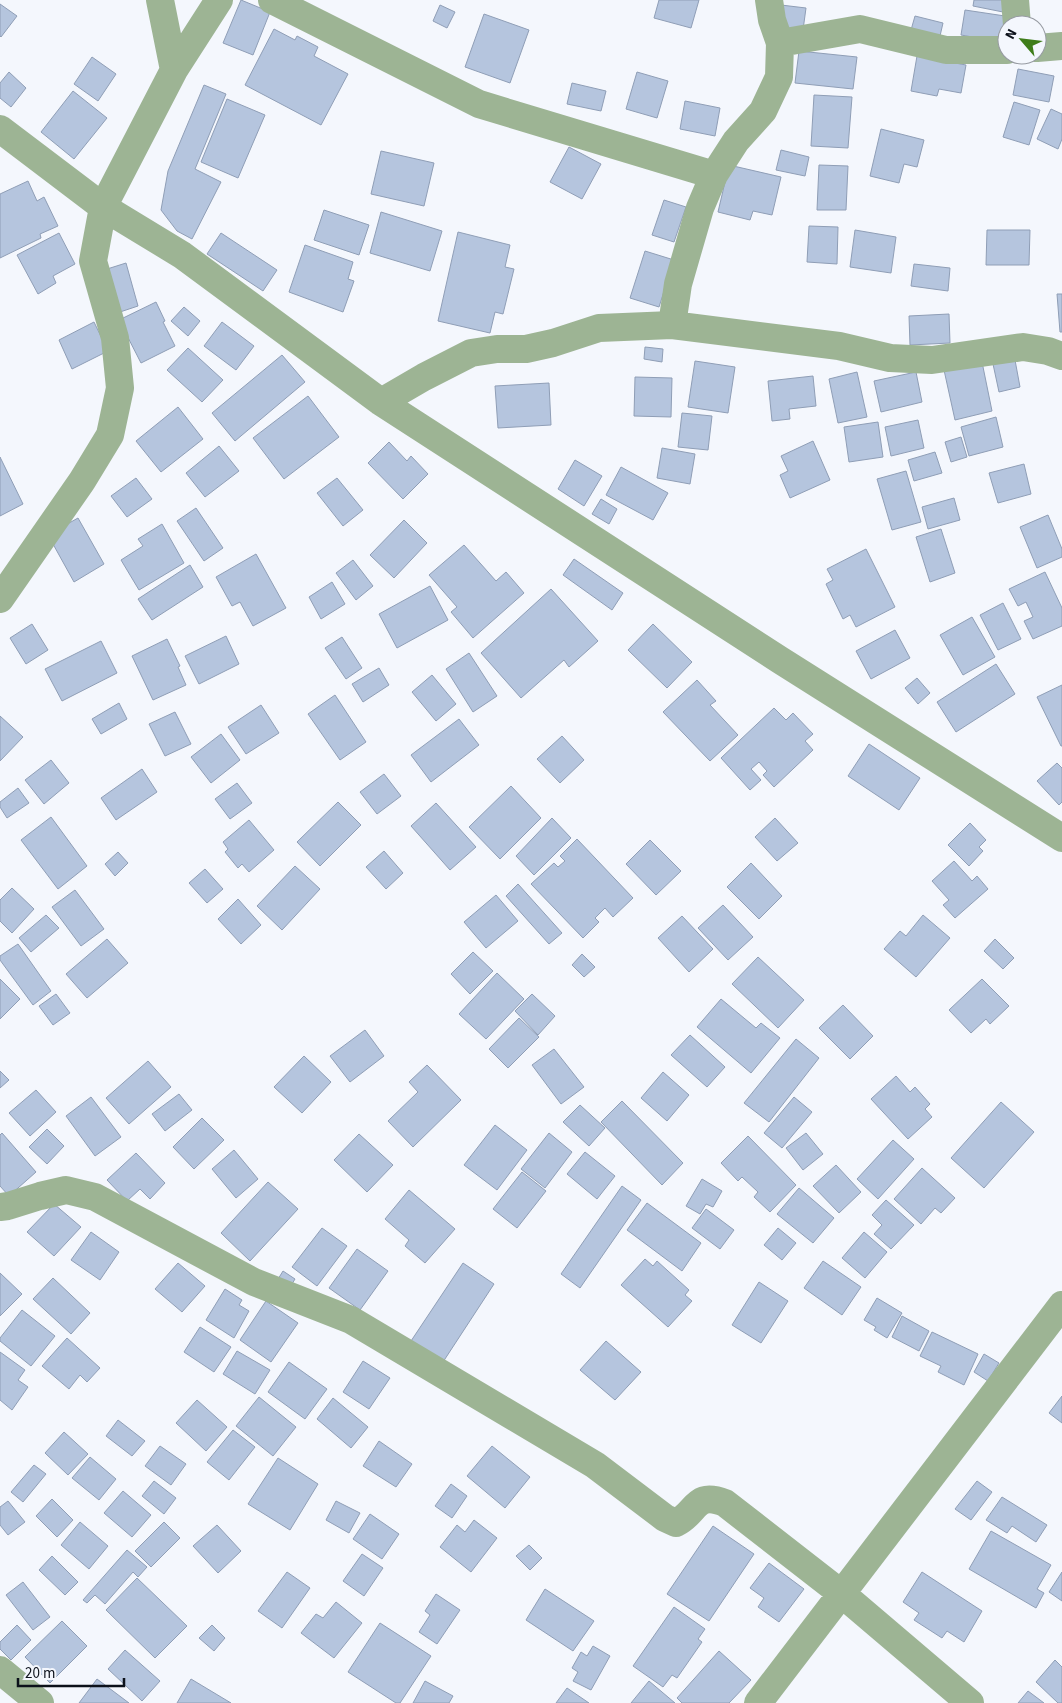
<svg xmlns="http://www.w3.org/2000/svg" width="1062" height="1703" viewBox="0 0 1062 1703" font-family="'Source Sans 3',sans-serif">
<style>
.building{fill:#b5c5de;stroke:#8f9eb6}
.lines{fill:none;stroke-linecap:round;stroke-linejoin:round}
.minor{stroke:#9db494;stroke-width:28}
</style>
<rect width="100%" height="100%" fill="#f4f7fd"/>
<path class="building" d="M241,0L270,12L253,55L223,43Z
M659,0H699L691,28L654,18Z
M974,0H1005L1003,12L973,6Z
M0,4L17,16L1,37L0,36Z
M440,5L455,12L447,28L433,21Z
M781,5L806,8L803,30L778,27Z
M965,10L1005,16L1001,42L961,35Z
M484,14L529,30L510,83L465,67Z
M915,16L943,23L940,36L911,30Z
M274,29L295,40L297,36L318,47L314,56L348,74L321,125L245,85Z
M799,51L857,57L853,89L795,83Z
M917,56L966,65L961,93L939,89L937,96L911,91Z
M92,57L116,74L98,101L74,84Z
M1018,69L1054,76L1049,102L1013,95Z
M9,72L26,88L11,107L0,98V83Z
M637,72L668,81L657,118L626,109Z
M572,83L606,91L601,111L567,104Z
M204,85L226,94L195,169L221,182L192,239L177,231L161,210L168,171Z
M73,91L107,118L74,159L41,132Z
M814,95L852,97L848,148L811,146Z
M227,99L265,115L238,178L201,162Z
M685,101L720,108L715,136L680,129Z
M1014,102L1040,110L1029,145L1003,137Z
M1051,109L1062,114V139L1058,149L1037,139Z
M881,129L924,140L917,167L904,164L899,183L870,176Z
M569,147L601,164L582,199L550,182Z
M781,150L809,157L805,176L776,170Z
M381,151L434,163L424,206L371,194Z
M729,165L781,177L772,215L753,211L750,220L718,212Z
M819,165L848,166L846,210H817Z
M28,181L37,201L44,197L58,226L40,234L41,238L0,258V194Z
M664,200L686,207L674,242L652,235Z
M324,210L369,225L359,255L314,240Z
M381,212L442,231L430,271L370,253Z
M809,226L838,227L837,264L807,262Z
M855,230L896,237L891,273L850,267Z
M987,230H1030L1029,265H986Z
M458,232L510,245L505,267L514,269L503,314L495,312L490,333L438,321Z
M59,233L75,264L53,276L56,283L38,294L17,255Z
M221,233L277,270L263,291L207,254Z
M305,245L353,262L348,279L354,281L343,312L289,292Z
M645,251L674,260L659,307L630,298Z
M126,263L138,306L117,313L104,270Z
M914,264L950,268L948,291L911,286Z
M1057,294H1062V332H1060Z
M156,302L165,321L163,322L175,346L141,363L119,320Z
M184,307L200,321L188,336L171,321Z
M949,314L950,343L910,345L909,316Z
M94,322L108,351L72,369L59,340Z
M222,322L254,346L236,370L204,346Z
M645,347L663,349L662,362L644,359Z
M188,348L223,380L202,402L167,370Z
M282,355L305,382L235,441L212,413Z
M1015,360L1020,387L999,392L993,364Z
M695,361L735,367L728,413L688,407Z
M982,362L992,411L955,420L944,370Z
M857,372L867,417L838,423L829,379Z
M916,372L922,402L881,412L874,381Z
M813,376L816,406L789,409L790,419L772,421L768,381Z
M635,377L672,378L671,417L634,416Z
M549,383L551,425L498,428L495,386Z
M308,396L339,437L284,479L253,438Z
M178,407L203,439L161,472L136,441Z
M682,413L712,416L708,450L678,447Z
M996,417L1003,447L969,456L961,427Z
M918,420L924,448L891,456L885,427Z
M878,422L883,457L849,462L844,427Z
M961,437L967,457L951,462L945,442Z
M813,441L830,480L790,498L780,475L788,471L781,456Z
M389,442L407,461L411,456L428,474L403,499L368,463Z
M219,446L239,471L205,497L186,473Z
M662,448L695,454L690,484L657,478Z
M935,452L942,473L914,481L908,460Z
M0,457L23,504L0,516Z
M575,460L602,476L584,506L558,489Z
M1024,464L1031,494L998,503L989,473Z
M621,467L668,493L653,520L606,495Z
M906,471L921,522L892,530L877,479Z
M136,478L152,499L127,517L111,496Z
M337,478L363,510L343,526L317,493Z
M954,498L960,520L928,529L922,507Z
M601,499L617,509L609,524L592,514Z
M196,508L223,548L204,561L177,521Z
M1048,515L1062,549V557L1037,568L1020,527Z
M78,518L104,564L74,582L48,535Z
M404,520L427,543L394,578L370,555Z
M162,524L184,563L139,590L121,560L143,546L138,539Z
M941,529L955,573L930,582L916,537Z
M464,545L496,581L506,572L524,593L473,638L451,612L457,607L429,575Z
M866,549L895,607L856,627L850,615L843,619L826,584L833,580L827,569Z
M256,554L286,608L253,626L240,602L232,606L216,577Z
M574,559L623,593L612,610L563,575Z
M353,560L373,586L356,600L336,573Z
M190,565L203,587L152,620L138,599Z
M1045,572L1062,608V626L1033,639L1024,621L1033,617L1026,602L1018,606L1009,589Z
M332,582L345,604L321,619L309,597Z
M430,586L448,620L397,648L379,614Z
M551,589L598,641L569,667L564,660L521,698L481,653Z
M1003,603L1021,639L998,650L980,615Z
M972,617L995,657L963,675L940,635Z
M32,624L48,650L26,664L10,638Z
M653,624L692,662L667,688L628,650Z
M895,630L910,658L871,679L856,651Z
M226,636L239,664L199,684L185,656Z
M342,637L362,668L346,679L325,648Z
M167,639L180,666L178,667L186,685L153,700L132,656Z
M101,641L117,673L62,701L45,669Z
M469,653L497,696L473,712L446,669Z
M996,664L1015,694L956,732L937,702Z
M379,668L389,685L363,702L352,684Z
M432,675L456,704L436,721L412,692Z
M917,678L930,693L918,704L905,688Z
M697,680L716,701L710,705L738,735L710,761L663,712Z
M1062,685V746H1061L1037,697Z
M335,695L366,742L340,760L308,714Z
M119,703L127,719L101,734L92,719Z
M261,705L279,733L246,754L228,727Z
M774,708L786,720L793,713L813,734L805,741L813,750L774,787L763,775L767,771L759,762L751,769L761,780L750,790L721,758Z
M175,712L191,744L165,756L149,724Z
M0,716L23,737L0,761Z
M459,719L479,745L431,782L411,755Z
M221,734L240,760L211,783L191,757Z
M562,736L584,760L560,783L537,759Z
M869,744L920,778L899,810L848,776Z
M51,760L69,783L44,804L25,780Z
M1057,763L1062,768V802L1059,805L1037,781Z
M142,769L157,792L116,820L101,798Z
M384,774L401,796L377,814L360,792Z
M237,783L252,803L230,819L215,799Z
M511,786L541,818L500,859L469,827Z
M18,788L29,803L7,818L0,807V802Z
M338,802L361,825L320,866L297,842Z
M436,803L476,847L450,870L411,826Z
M51,817L87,866L58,889L21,840Z
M552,818L571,838L534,875L516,856Z
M775,818L798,843L777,861L755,837Z
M249,820L274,850L249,872L242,864L238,868L225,852L228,849L223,842Z
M970,823L986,840L979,847L983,851L969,866L948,845Z
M577,839L633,898L613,917L605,908L595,918L599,922L583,938L531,884L554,863L558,867L565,861L560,856Z
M650,840L681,871L656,895L626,864Z
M384,851L403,873L386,889L366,867Z
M118,852L128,863L115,876L105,864Z
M954,861L972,881L977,876L988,889L955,918L943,905L949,900L932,881Z
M751,863L782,896L759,919L727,887Z
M295,866L320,889L282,930L257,906Z
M205,869L223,889L207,903L189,883Z
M518,884L562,933L549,944L506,896Z
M12,888L34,909L12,933L0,921V900Z
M75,890L104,929L81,946L52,907Z
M496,895L518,921L486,948L464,922Z
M238,899L261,925L241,944L218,919Z
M723,905L753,937L728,960L698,928Z
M46,915L59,928L31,952L19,938Z
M923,915L950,938L916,977L884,949L900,931L906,936Z
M682,916L713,949L689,972L658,938Z
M107,939L128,963L87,998L66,974Z
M995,939L1014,958L1003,969L984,951Z
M18,944L51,991L33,1005L0,960V956Z
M473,952L493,971L470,994L451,974Z
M582,954L595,967L584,977L572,965Z
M758,957L804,1000L778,1028L732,984Z
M497,973L524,999L486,1039L459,1014Z
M0,979L20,999L0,1019Z
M982,979L1009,1006L990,1024L986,1019L971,1033L949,1010Z
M56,994L70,1013L53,1025L39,1006Z
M532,994L555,1016L538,1035L515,1011Z
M721,999L756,1028L761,1023L780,1038L751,1073L697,1027Z
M843,1005L873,1036L850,1059L819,1028Z
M519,1018L539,1037L508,1068L489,1049Z
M365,1030L384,1056L350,1082L330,1056Z
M690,1035L725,1067L707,1087L671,1055Z
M796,1039L819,1058L769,1122L744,1103Z
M554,1049L584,1087L561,1104L532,1065Z
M304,1056L331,1082L302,1113L274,1087Z
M148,1061L171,1087L129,1124L106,1098Z
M427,1065L461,1100L413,1147L388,1121L418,1092L409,1082Z
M0,1071L9,1080L0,1088Z
M663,1072L689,1095L667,1121L641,1098Z
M896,1076L910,1092L915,1087L930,1104L925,1109L932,1117L908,1139L871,1099Z
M36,1090L56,1112L30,1136L9,1113Z
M179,1094L192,1110L165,1131L152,1114Z
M91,1097L121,1137L95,1156L66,1116Z
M794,1097L812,1112L782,1148L764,1133Z
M622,1101L683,1163L662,1185L601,1122Z
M1001,1102L1034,1132L984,1188L951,1158Z
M580,1105L605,1128L589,1146L563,1122Z
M202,1118L224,1140L194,1169L173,1147Z
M495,1125L527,1150L497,1190L464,1165Z
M47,1129L64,1146L47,1164L29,1147Z
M2,1133L36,1172L9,1196L0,1186V1135Z
M549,1133L572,1152L545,1188L521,1169Z
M806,1133L823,1154L803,1170L786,1148Z
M359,1134L393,1165L367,1192L334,1160Z
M748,1136L796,1185L770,1212L754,1197L758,1192L742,1177L738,1181L721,1163Z
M893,1140L914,1159L878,1199L857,1179Z
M234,1150L258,1179L236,1198L212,1169Z
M585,1152L615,1176L597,1199L567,1174Z
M136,1153L165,1183L150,1199L140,1189L127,1201L107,1180Z
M836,1165L861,1192L839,1213L813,1186Z
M922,1168L955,1198L941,1213L935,1208L921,1224L894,1199Z
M522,1172L546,1191L517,1228L493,1209Z
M702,1179L722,1191L713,1207L706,1204L700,1214L686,1206Z
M268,1182L298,1209L250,1261L221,1233Z
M622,1186L641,1200L580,1288L561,1274Z
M799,1188L834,1218L813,1243L777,1214Z
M409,1190L455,1229L425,1263L405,1246L409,1240L385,1219Z
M886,1200L914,1225L891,1249L874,1234L882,1225L872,1215Z
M647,1203L701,1243L682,1271L627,1230Z
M54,1204L81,1227L54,1256L27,1232Z
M706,1209L734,1230L720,1249L692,1228Z
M322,1228L347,1246L317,1286L292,1267Z
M778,1228L796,1243L782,1260L764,1245Z
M91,1232L119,1252L100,1280L71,1260Z
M864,1232L887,1252L865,1278L842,1258Z
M357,1249L388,1271L360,1310L329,1288Z
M645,1259L653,1266L657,1261L689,1290L685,1295L692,1301L668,1327L621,1285Z
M823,1261L861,1287L842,1315L804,1288Z
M178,1263L205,1286L182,1312L155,1289Z
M463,1263L494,1284L443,1362L411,1341Z
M283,1271L295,1279L287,1292L275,1284Z
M0,1273L22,1294L0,1316Z
M53,1278L90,1313L71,1334L33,1299Z
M759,1282L788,1301L761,1343L732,1325Z
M225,1289L242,1300L239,1305L249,1311L234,1338L206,1320Z
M877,1298L902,1313L887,1338L874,1330L876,1327L864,1320Z
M266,1301L298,1323L271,1362L240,1340Z
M22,1310L55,1336L31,1366L0,1341V1338Z
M902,1316L929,1331L919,1351L892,1337Z
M200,1327L231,1347L214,1372L184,1352Z
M932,1332L978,1354L964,1385L938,1372L941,1366L920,1356Z
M67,1338L100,1368L87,1382L80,1375L69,1389L42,1366Z
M606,1341L641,1372L615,1400L580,1370Z
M237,1351L270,1370L255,1394L223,1374Z
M0,1352L25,1370L18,1380L28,1387L12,1410L0,1400Z
M984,1354L999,1363L988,1381L974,1372Z
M363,1361L390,1378L369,1409L343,1392Z
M289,1362L327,1389L305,1419L268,1392Z
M1062,1396V1423L1049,1413Z
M259,1397L296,1427L273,1456L236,1426Z
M333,1398L368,1427L351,1448L317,1419Z
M197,1400L227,1427L206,1451L176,1423Z
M118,1420L145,1441L132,1456L106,1436Z
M233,1430L255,1447L229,1480L207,1462Z
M64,1432L88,1454L68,1475L45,1453Z
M379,1441L412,1464L396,1487L363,1466Z
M160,1446L186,1464L171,1485L145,1466Z
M492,1446L530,1477L505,1508L467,1476Z
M90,1457L116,1479L99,1500L72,1478Z
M278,1458L318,1484L290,1530L248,1504Z
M34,1465L46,1474L23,1502L11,1492Z
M154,1481L176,1498L164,1514L142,1496Z
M977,1481L992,1492L971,1520L955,1509Z
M451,1484L467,1496L452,1518L435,1506Z
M123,1491L151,1515L132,1537L104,1513Z
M1002,1497L1047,1525L1036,1542L1012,1526L1007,1533L986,1520Z
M52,1499L73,1520L57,1537L36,1516Z
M8,1501L25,1522L8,1535L0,1525V1507Z
M336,1501L360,1513L349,1533L326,1520Z
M370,1514L399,1534L382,1559L353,1539Z
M474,1520L497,1538L471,1572L440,1547L457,1525L465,1532Z
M80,1522L108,1546L89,1569L61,1545Z
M164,1522L180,1538L151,1567L135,1551Z
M217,1525L241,1551L218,1573L193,1546Z
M713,1526L754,1554L709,1621L667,1594Z
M991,1531L1051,1565L1037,1589L1044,1593L1036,1608L969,1569Z
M529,1545L542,1558L530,1570L516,1556Z
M127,1550L147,1567L138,1577L133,1572L105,1604L95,1595L87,1603L83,1600Z
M362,1554L383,1568L364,1596L343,1581Z
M52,1556L78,1582L65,1595L39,1570Z
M769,1563L804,1589L779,1622L758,1607L764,1598L750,1588Z
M287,1572L310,1588L282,1628L258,1611Z
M922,1572L982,1611L964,1642L947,1631L942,1638L914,1620L919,1613L903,1602Z
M1062,1572V1601L1049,1592Z
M137,1578L187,1626L155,1658L106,1610Z
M23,1582L50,1617L33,1630L6,1595Z
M545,1589L594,1621L573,1651L526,1620Z
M436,1594L460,1610L437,1644L419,1632L430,1615L425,1611Z
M336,1602L362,1623L334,1658L301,1633L316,1614L323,1618Z
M674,1607L705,1629L698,1639L702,1642L677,1678L672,1675L663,1687L633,1666Z
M62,1621L87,1646L50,1683L25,1657Z
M380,1623L431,1656L400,1703H396L348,1672Z
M17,1625L31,1640L11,1660L0,1649V1642Z
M212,1625L225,1638L214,1651L199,1638Z
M593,1646L610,1656L591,1690L573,1681L578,1672L572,1668L581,1652L587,1656Z
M125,1650L160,1681L142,1701L108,1669Z
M719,1651L751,1680L729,1703H682L677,1698Z
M1055,1660L1062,1667V1703H1058L1036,1682Z
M97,1679L129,1703H79Z
M191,1679L231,1703H177Z
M425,1681L453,1696L449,1703H413Z
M649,1681L675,1703H631Z
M567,1688L589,1703H556Z
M1028,1691L1044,1703H1018Z"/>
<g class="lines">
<path class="minor" d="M160,0L174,70
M272,0L479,104L714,175
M1015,0L1017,25
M780,43L860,29L946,50H1007
M1037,48L1062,46
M0,129L103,207L182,255L381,402L780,660L1062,838
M672,325L678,284L700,208L714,175L736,141L763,111L779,77L780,43L772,20L769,0
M381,402L424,377L471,353L497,349H526L553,343L599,328L672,325L839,346L890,358L932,360L1023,347L1048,351L1062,356
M0,599L82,481L110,435L120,388L115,338L93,261L103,207L174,70L219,0
M0,1207L8,1206L40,1196L66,1190L95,1197L254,1282L351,1320L595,1465L665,1518L676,1523C698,1512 694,1491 725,1503L842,1594L970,1703
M0,1670L40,1703
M758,1703L1062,1305"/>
</g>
<g transform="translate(1022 40) rotate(298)"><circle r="24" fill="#f4f7fd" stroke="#979ba2"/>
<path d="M0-4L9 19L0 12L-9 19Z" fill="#3f7d1a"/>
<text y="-8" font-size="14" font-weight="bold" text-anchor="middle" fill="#0c111a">N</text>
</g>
<path d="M18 1678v8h106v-8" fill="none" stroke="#0c111a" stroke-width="2.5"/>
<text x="25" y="1678" font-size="15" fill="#0c111a" stroke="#f4f7fd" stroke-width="4" paint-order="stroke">20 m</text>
</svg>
